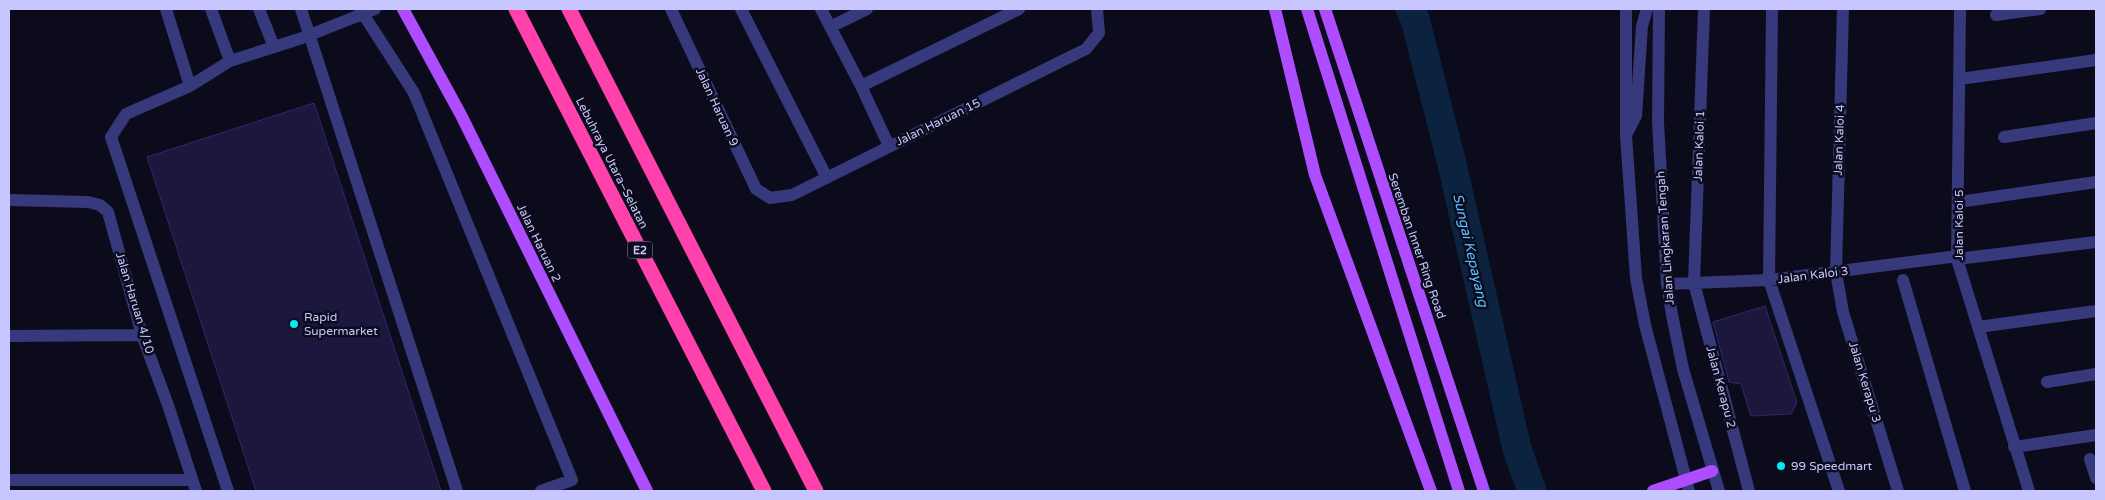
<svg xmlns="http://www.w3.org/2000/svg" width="2105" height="500" viewBox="0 0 2105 500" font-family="'Varela Round',sans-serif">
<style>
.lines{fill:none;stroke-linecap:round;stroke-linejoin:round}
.river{stroke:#0b233f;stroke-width:29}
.building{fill:#1c173d;stroke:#302969}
.minor{stroke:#36397b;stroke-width:12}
.major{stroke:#ad4dff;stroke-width:12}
.highway{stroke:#ff41ac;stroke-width:15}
.poi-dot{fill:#00ecf0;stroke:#0c0b1c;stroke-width:2}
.labels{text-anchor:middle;stroke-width:5;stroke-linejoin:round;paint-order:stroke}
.shield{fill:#0c0b1c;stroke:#8f8ebb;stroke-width:1}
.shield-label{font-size:11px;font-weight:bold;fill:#c7c6ff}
.street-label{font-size:12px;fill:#c7c6ff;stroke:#0c0b1c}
.poi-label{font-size:12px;fill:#c7c6ff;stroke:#0c0b1c;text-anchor:start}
.water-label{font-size:14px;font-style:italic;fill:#54beff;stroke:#0c0b1c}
</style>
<rect width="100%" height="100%" fill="#0c0b1c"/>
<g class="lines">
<path class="river" d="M1410,9L1415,19L1452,164L1517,449L1532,491"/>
</g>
<path class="building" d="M314,103L441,491H256L147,157Z
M1765,306L1797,403L1791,414L1751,416L1741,384L1729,382L1713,322Z"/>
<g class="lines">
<path class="minor" d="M166,9L190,86L230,61L302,38L375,9
M211,9L230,61
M259,9L274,47
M301,9L457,491
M360,9L414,93L572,480L541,491
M671,9L756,189L770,198L792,195L1086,49L1099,33L1097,9
M741,9L827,178
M821,9L861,86L889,146
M1626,9V135L1636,278L1645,325L1689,491
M1659,9L1658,122L1667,284L1672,315L1683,369L1719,491
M1704,9L1694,283L1749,491
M1772,9L1769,280L1839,491
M1843,9L1836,272L1843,312L1898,491
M1960,9L1957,259L2029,491
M1996,15L2040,9
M830,27L867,9
M1960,79L2096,60
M190,86L126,114L111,137L228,491
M861,86L1019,9
M1626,135L1636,116L1642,26L1647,9
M2004,137L2096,123
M9,200L88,202L100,205L108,212L142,335L168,405L196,491
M1959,202L2096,182
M1957,259L2096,242
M1903,280L1965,491
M1667,284L1769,280L1958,256
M1978,327L2096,311
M9,336L142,335
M2047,382L2096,374
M2014,447L2096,435
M2090,459L2096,478
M9,480H192"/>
<path class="major" d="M403,9L461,115L647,491
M1275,9L1315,175L1431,491
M1307,9L1459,491
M1325,9L1484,491
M1653,491L1712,471"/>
<path class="highway" d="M516,9L764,491
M569,9L816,491"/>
</g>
<g class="poi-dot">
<circle cx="294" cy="324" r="5"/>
<circle cx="1781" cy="466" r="5"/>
</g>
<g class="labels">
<rect class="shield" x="627.5" y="241.5" width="25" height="17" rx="4"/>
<g class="shield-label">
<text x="640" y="254">E2</text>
</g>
<g class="street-label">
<text transform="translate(717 107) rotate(65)" y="4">Jalan Haruan 9</text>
<text transform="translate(938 122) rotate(-26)" y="4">Jalan Haruan 15</text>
<text transform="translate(1839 140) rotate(-88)" y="4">Jalan Kaloi 4</text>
<text transform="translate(1699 146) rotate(-88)" y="4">Jalan Kaloi 1</text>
<text transform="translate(612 163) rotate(63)" y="4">Lebuhraya Utara–Selatan</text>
<text transform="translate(1959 225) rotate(-90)" y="4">Jalan Kaloi 5</text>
<text transform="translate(1665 238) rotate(-94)" y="4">Jalan Lingkaran Tengah</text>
<text transform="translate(539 243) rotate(64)" y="4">Jalan Haruan 2</text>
<text transform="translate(1417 246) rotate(71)" y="4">Seremban Inner Ring Road</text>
<text transform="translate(1813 275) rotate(-7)" y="4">Jalan Kaloi 3</text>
<text transform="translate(135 303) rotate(73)" y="4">Jalan Haruan 4/10</text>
<text transform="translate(1865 382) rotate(73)" y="4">Jalan Kerapu 3</text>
<text transform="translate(1721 387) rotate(75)" y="4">Jalan Kerapu 2</text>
</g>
<g class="poi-label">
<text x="304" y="321">Rapid<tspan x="304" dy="14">Supermarket</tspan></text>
<text x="1791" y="470">99 Speedmart</text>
</g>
<g class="water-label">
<text transform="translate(1471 250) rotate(77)" y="5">Sungai Kepayang</text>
</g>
</g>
<rect width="2105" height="500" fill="none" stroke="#c7c6ff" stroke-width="20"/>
</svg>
